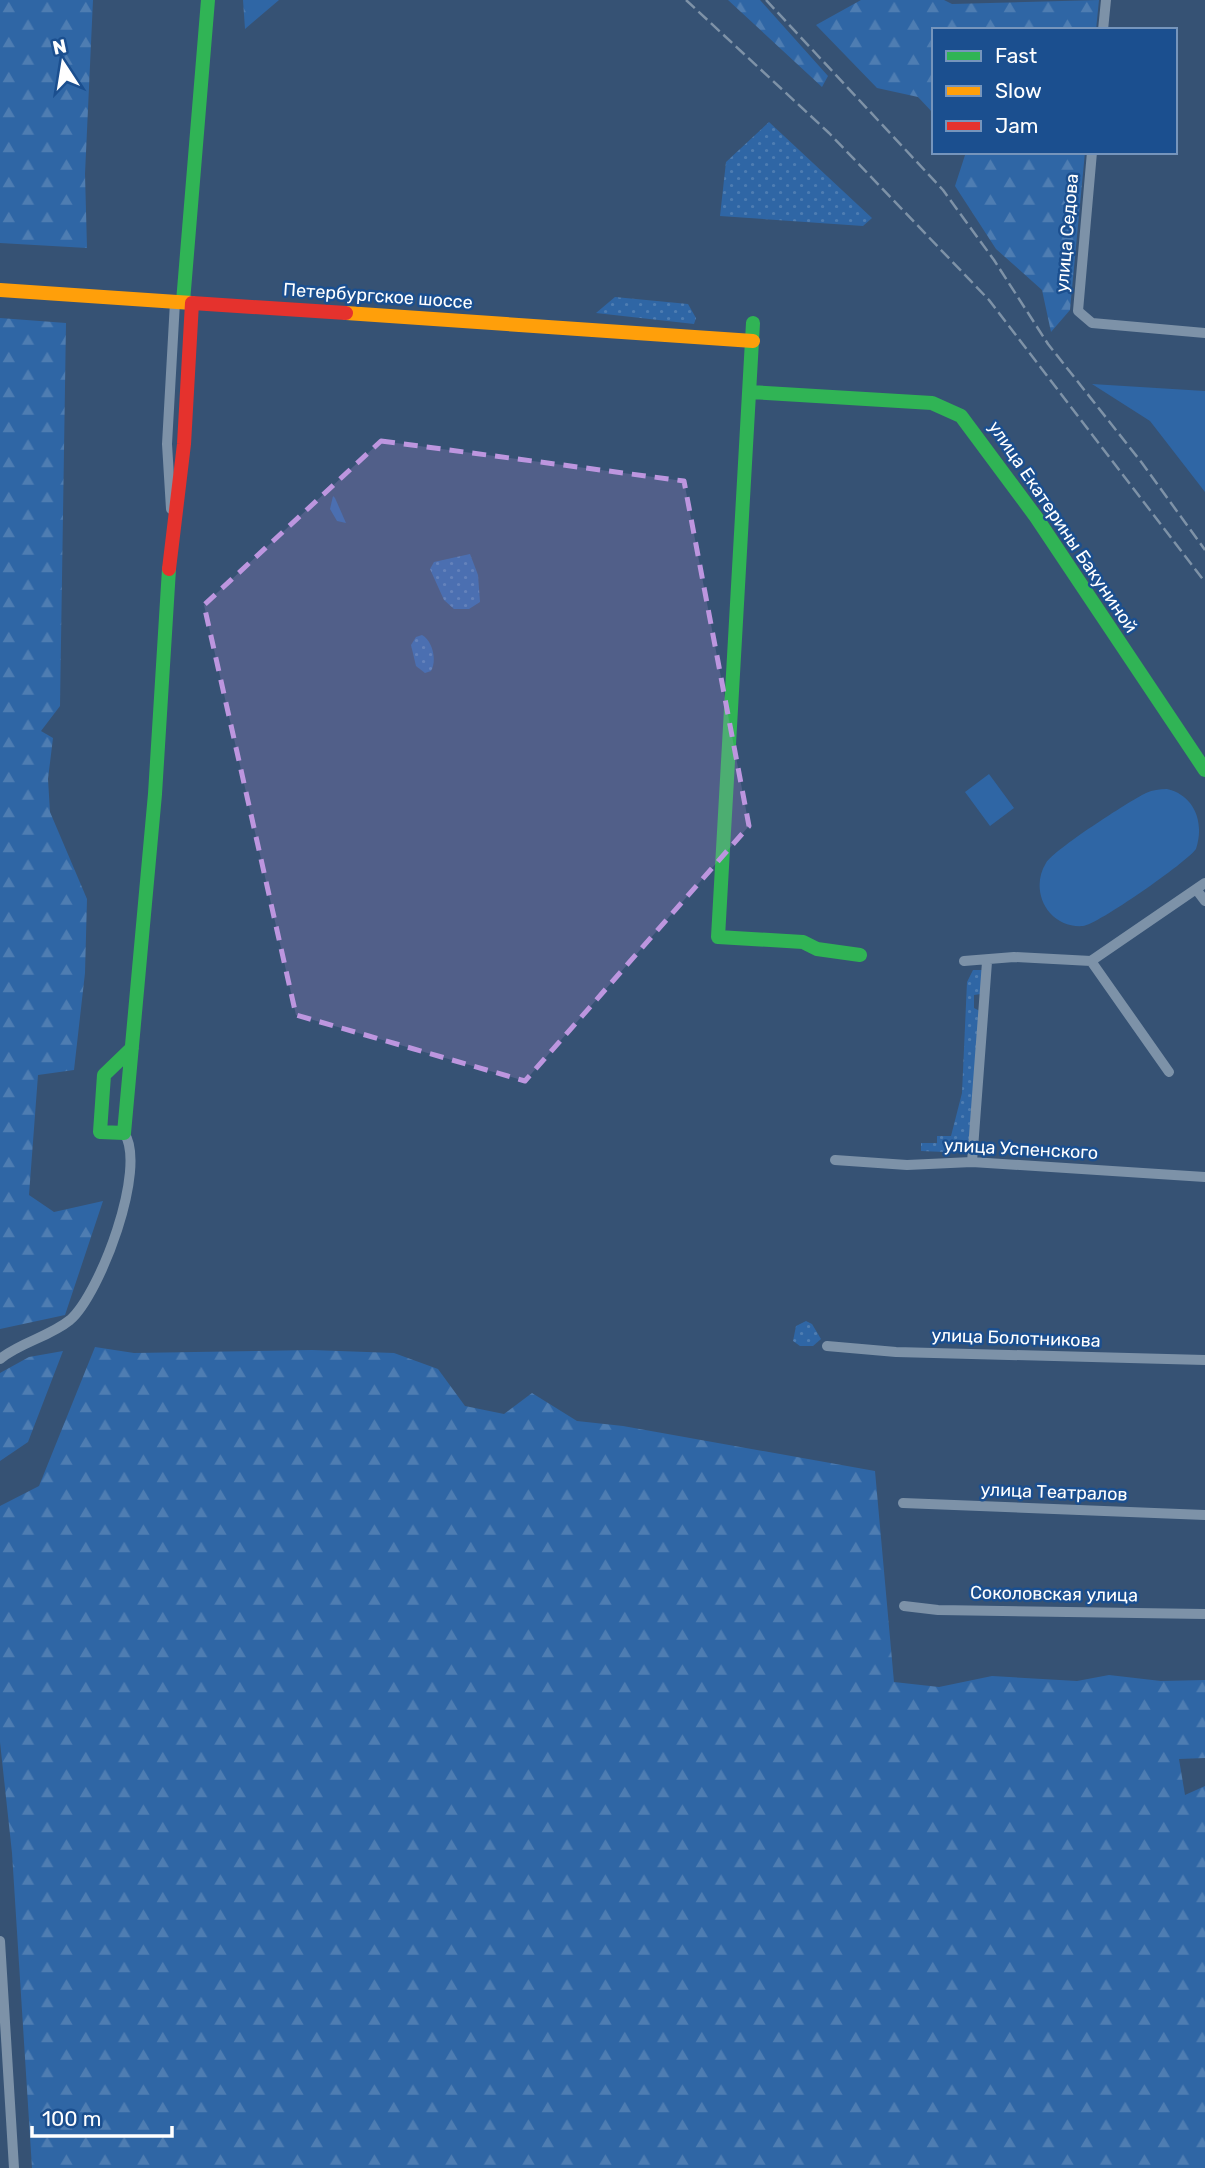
<svg xmlns="http://www.w3.org/2000/svg" width="1205" height="2168" viewBox="0 0 1205 2168" font-family="Rubik,sans-serif">
<style>
.grass{fill:url(#grass-dots)}
.forest{fill:url(#forest-firs)}
.park{fill:#2f66a5}
.lines{fill:none;stroke-linecap:round;stroke-linejoin:round}
.street{stroke:#7d92a8;stroke-width:10}
.fast{stroke:#30b455;stroke-width:14}
.slow{stroke:#ff9f0a;stroke-width:14}
.jam{stroke:#e5322d;stroke-width:14}
.rail{stroke:#7e92a7;stroke-width:2.5;stroke-dasharray:12 5;stroke-linecap:butt}
.marked{fill:#bd96df;fill-opacity:0.2;stroke:#bd96df;stroke-width:5;stroke-dasharray:14 9;stroke-linejoin:round}
.labels{text-anchor:middle;stroke-width:5;stroke-linejoin:round;paint-order:stroke}
.street-label{font-size:18px;fill:#fff;stroke:#1b4f8f}
</style>
<defs>
<pattern id="grass-dots" width="8" height="8" patternUnits="userSpaceOnUse" patternTransform="scale(1.75)"><rect width="8" height="8" fill="#2f66a5"/><path d="M2 2h.1M6 6h.1" fill="none" stroke="#4e7db2" stroke-width="1.8" stroke-linecap="round"/></pattern>
<pattern id="forest-firs" width="22" height="20" patternUnits="userSpaceOnUse" patternTransform="scale(1.75)"><rect width="22" height="20" fill="#2f66a5"/><path d="M5 1l3.5 6h-7zM16 11l3.5 6h-7z" fill="#4e7db2"/></pattern>
</defs>
<rect width="100%" height="100%" fill="#365274"/>
<path class="grass" d="M769,122L872,218L863,226L720,216L726,162Z
M615,297L688,304L696,318L694,324L596,313Z
M470,554L478,575L480,602L469,609H454L444,600L430,569L434,562Z
M422,635C433,641 437,661 431,671L425,673L416,666L411,645L416,637Z
M973,970H982L981,994L974,995V1008L980,1011L968,1153L921,1151V1143H937V1136H951L962,1093L967,982Z
M806,1321L812,1324L821,1339L813,1346H800L793,1341L796,1326Z"/>
<path class="forest" d="M0,0H93L85,174L87,248L0,243Z
M243,0H279L245,29Z
M728,0H760L828,76L822,87Z
M861,0H944L952,4L1099,0L1096,30H934V114L918,97L877,88L816,25Z
M966,152H1085L1070,310L1051,332L1042,290L996,249L955,186Z
M0,318L66,323L60,706L41,731L53,738L48,779L50,812L87,899L85,973L74,1070L38,1075L29,1195L54,1212L103,1201L65,1315L0,1329Z
M95,1347L134,1353L312,1350L394,1353L438,1369L465,1406L504,1414L532,1393L577,1421L623,1426L875,1471L894,1682L939,1687L992,1676L1077,1681L1109,1675L1161,1681L1205,1680V1758L1179,1759L1185,1795L1205,1786V2168H32L12,1853L0,1742V1506L39,1486Z
M63,1351L28,1442L0,1461V1373L29,1357Z"/>
<path class="park" d="M1092,384L1205,391V492L1150,421Z
M333,496L335,498L346,523L337,521L330,509Z
M989,774L1014,808L990,826L965,792Z
M1167,789C1194,795 1205,822 1196,849C1187,862 1097,925 1083,926C1070,927 1058,922 1050,913C1038,899 1036,879 1046,863C1055,849 1128,802 1146,793C1153,790 1159,789 1167,789Z"/>
<g class="lines">
<path class="street" d="M1103,30L1106,0
M1092,152L1078,311L1092,323L1205,333
M171,509L167,444L175,302
M1196,889L1205,901
M964,961L1014,957L1091,961L1205,883
M1091,961L1169,1072
M835,1160L907,1165L972,1162L1205,1177
M972,1162L987,962
M827,1346L896,1352L1205,1360
M0,1359C21,1342 49,1337 70,1320C100,1294 148,1167 124,1133
M903,1503L1205,1515
M904,1606L938,1610L1205,1614
M0,1941L14,2168"/>
<path class="fast" d="M183,302L208,0
M753,323L718,937L803,942L817,949L860,955
M750,392L932,403L961,416L1036,517L1205,770
M132,1048L104,1075L100,1132L124,1133L155,794L169,569"/>
<path class="slow" d="M0,290L192,303
M346,313L753,341"/>
<path class="jam" d="M169,569L184,444L192,303L346,313"/>
<path class="rail" d="M686,0L829,133L989,300L1205,582
M766,0L943,190L994,260L1048,344L1142,463L1205,550"/>
</g>
<path class="marked" d="M381,441L684,481L749,826L525,1081L296,1015L204,605Z"/>
<g class="labels">
<g class="street-label">
<text transform="translate(1067 233) rotate(-85)" y="6">улица Седова</text>
<text transform="translate(378 296) rotate(4)" y="6">Петербургское шоссе</text>
<text transform="translate(1063 527) rotate(56)" y="6">улица Екатерины Бакуниной</text>
<text transform="translate(1021 1149) rotate(3)" y="6">улица Успенского</text>
<text transform="translate(1016 1338) rotate(2)" y="6">улица Болотникова</text>
<text transform="translate(1054 1492) rotate(2)" y="6">улица Театралов</text>
<text transform="translate(1054 1594) rotate(1)" y="6">Соколовская улица</text>
</g>
</g>
<rect x="932" y="28" width="245" height="126" fill="#1b4f8f" stroke="#7695bc" stroke-width="2"/>
<rect x="946" y="51" width="35" height="10" fill="#30b455" stroke="#7695bc" stroke-width="2"/>
<text x="995" y="63" font-size="21" fill="#ffffff">Fast</text>
<rect x="946" y="86" width="35" height="10" fill="#ff9f0a" stroke="#7695bc" stroke-width="2"/>
<text x="995" y="98" font-size="21" fill="#ffffff">Slow</text>
<rect x="946" y="121" width="35" height="10" fill="#e5322d" stroke="#7695bc" stroke-width="2"/>
<text x="995" y="133" font-size="21" fill="#ffffff">Jam</text>
<g transform="translate(63 63) rotate(348)" stroke="#1b4f8f" stroke-width="5" paint-order="stroke">
<path d="M0-5L12 26L0 18L-12 26Z" fill="#ffffff"/>
<text y="-10" font-size="19" font-weight="bold" text-anchor="middle" fill="#ffffff">N</text>
</g>
<path d="M32 2126v10h140v-10" fill="none" stroke="#ffffff" stroke-width="3.5"/>
<text x="42" y="2126" font-size="21" fill="#ffffff" stroke="#1b4f8f" stroke-width="5" paint-order="stroke">100 m</text>
</svg>
